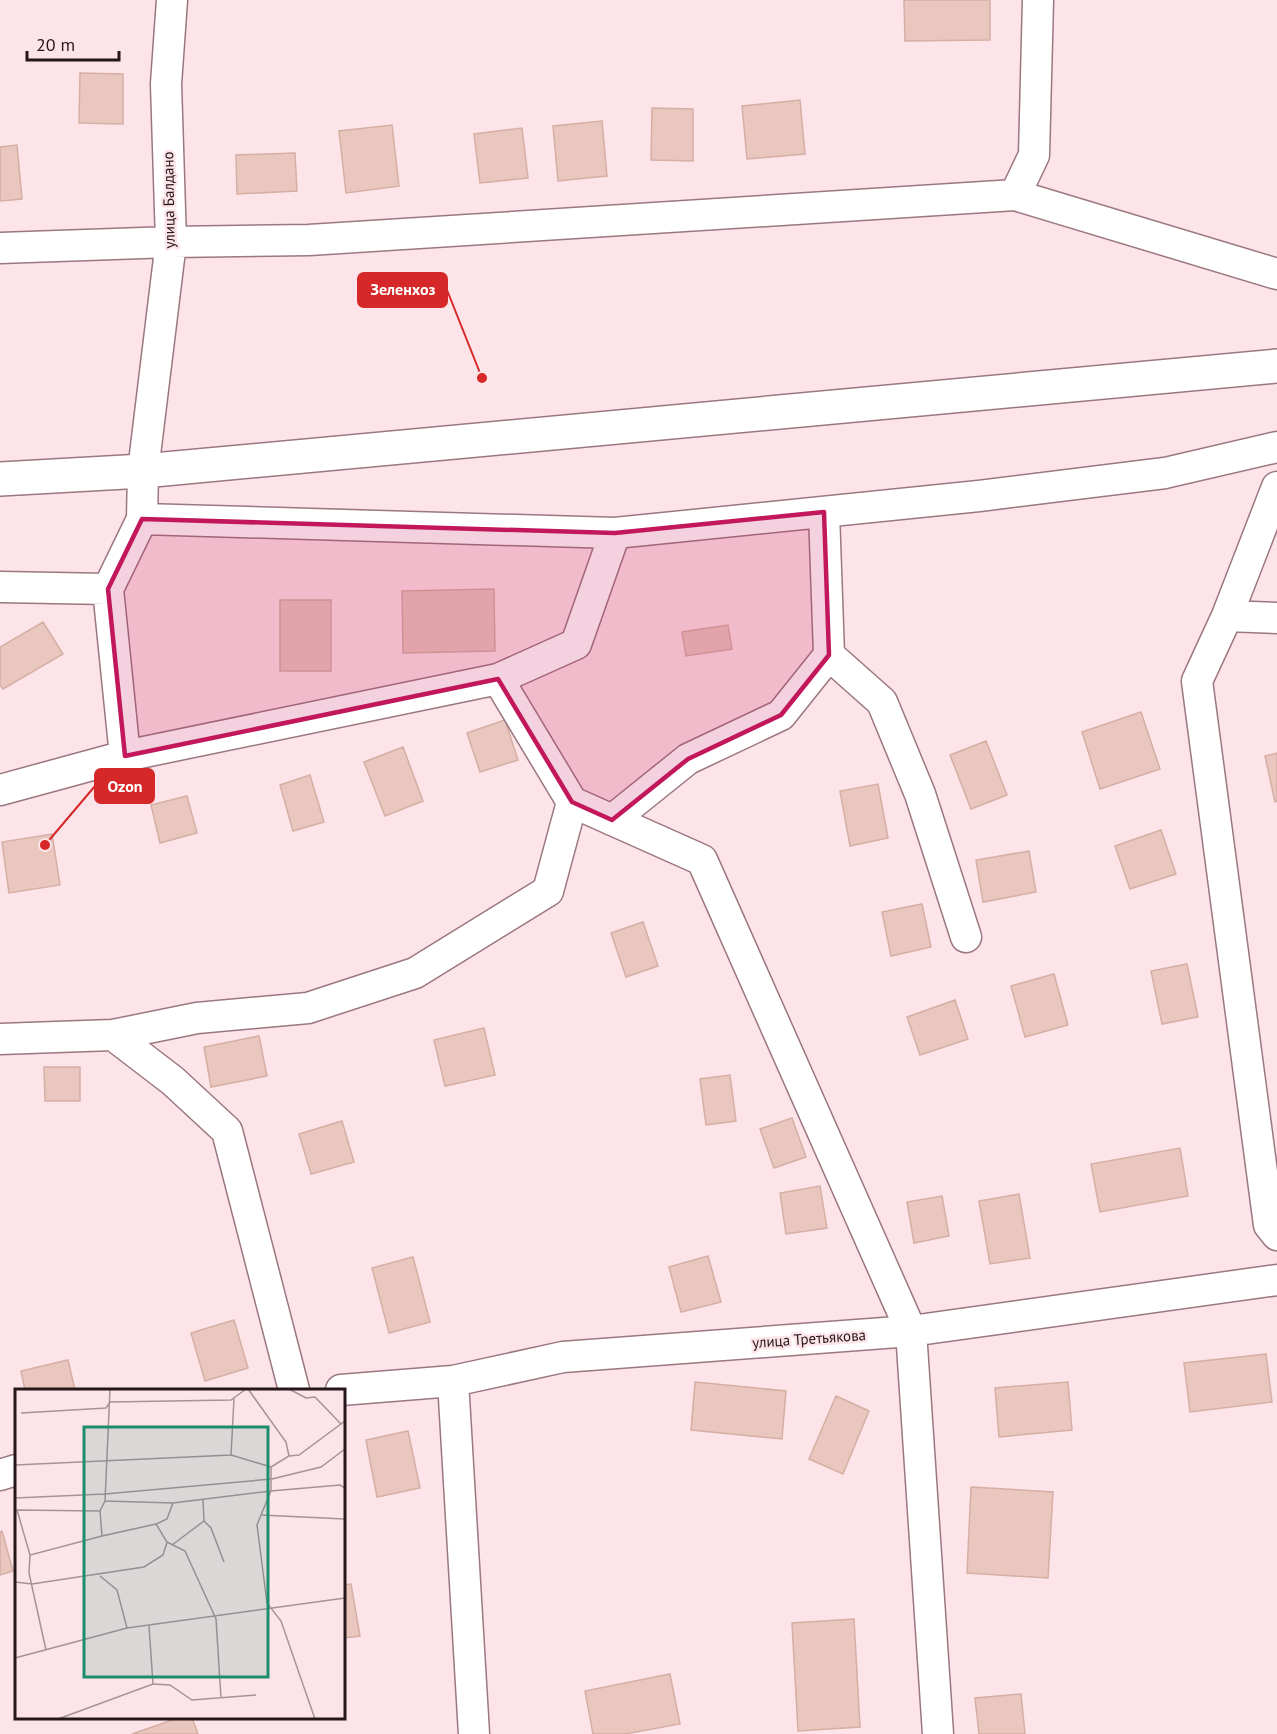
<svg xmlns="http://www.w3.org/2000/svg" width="1277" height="1734" viewBox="0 0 1277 1734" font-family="'PT Sans',sans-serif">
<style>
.building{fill:#e9c7be;stroke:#d5aea4;stroke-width:1.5}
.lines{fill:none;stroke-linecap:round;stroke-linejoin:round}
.minor-casing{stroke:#9b7780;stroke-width:33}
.primary-casing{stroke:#9b7780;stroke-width:36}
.minor{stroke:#fff;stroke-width:30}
.primary{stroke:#fff;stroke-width:33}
.marked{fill:#c2185b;fill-opacity:0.2;stroke:#c2185b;stroke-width:4.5;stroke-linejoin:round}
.labels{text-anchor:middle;stroke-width:5;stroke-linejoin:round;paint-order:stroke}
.street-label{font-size:15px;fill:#26171b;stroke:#fde4e9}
.inset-road{fill:none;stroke:#a79297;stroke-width:1.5}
.view{fill:#1c8e6f;fill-opacity:0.15;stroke:#1c8e6f;stroke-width:3}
.inset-edge{fill:none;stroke:#26171b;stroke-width:3}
.leader{fill:none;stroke:#d62828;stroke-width:2}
.callout-dot{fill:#d62828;stroke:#fde4e9;stroke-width:2}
.callout{fill:#d62828;stroke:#d62828;stroke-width:2}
.callout-label{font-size:16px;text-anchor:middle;font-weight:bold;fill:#fff}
</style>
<rect width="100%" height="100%" fill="#fde4e9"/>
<path class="building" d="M904,0H990V40L905,41Z
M80,73L123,74V124L79,123Z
M800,100L805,154L747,159L742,106Z
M652,108L693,109V161L651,160Z
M602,121L607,176L558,181L553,126Z
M392,125L399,186L346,193L339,131Z
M522,128L528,178L480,183L474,134Z
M17,145L22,199L0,201V147Z
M295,153L297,191L237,194L236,155Z
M494,589L495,651L403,653L402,591Z
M280,600H331V671H280Z
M43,622L63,654L3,689L0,685V647Z
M728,625L732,649L686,656L682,632Z
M1141,712L1160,769L1100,789L1082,732Z
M505,720L518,760L480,772L467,733Z
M986,741L1007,795L971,809L950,755Z
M403,747L423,801L385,816L364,762Z
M1277,753V801L1275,802L1265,756Z
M310,775L324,822L293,831L280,785Z
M878,784L888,838L850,846L840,791Z
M187,796L197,833L160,843L151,805Z
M1161,830L1176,874L1130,889L1115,846Z
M52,834L60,885L9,893L2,842Z
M1029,851L1036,892L983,902L976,860Z
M922,904L931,947L891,956L882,912Z
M643,922L658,966L626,977L611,933Z
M1187,964L1198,1017L1162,1024L1151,971Z
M1054,974L1068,1025L1025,1037L1011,986Z
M955,1000L968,1039L920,1055L907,1017Z
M484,1028L495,1075L445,1086L434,1040Z
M259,1036L267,1076L211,1087L204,1047Z
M44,1067H80V1101H45Z
M730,1075L736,1121L706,1125L700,1079Z
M792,1118L806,1157L774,1168L760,1129Z
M342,1121L354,1162L311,1174L299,1134Z
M1180,1148L1188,1196L1100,1212L1091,1164Z
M820,1186L827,1228L786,1234L780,1193Z
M1019,1194L1030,1258L990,1264L979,1201Z
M942,1196L949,1236L914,1243L907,1202Z
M708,1256L721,1302L681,1312L669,1267Z
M413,1257L430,1322L389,1333L372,1268Z
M234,1320L248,1368L205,1381L191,1333Z
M1266,1354L1272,1402L1190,1412L1184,1363Z
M68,1360L75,1390H25L21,1371Z
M695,1382L786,1391L782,1439L691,1430Z
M1068,1382L1072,1430L999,1437L995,1388Z
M836,1396L869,1411L843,1474L809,1459Z
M408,1431L420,1488L377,1497L366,1440Z
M971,1487L1053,1492L1048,1578L967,1573Z
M2,1531L13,1571L0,1575V1532Z
M351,1584L360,1636L344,1638V1585Z
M854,1619L860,1727L798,1731L792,1623Z
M670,1674L680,1724L625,1734H593L585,1691Z
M1021,1694L1025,1734H979L975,1698Z
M178,1718H192L198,1734H132Z"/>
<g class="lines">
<defs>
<path id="minor" d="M172,0L166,84L171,242L143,471L142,519L615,533
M1015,195L1277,274
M0,248L171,242L309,240L1015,195L1034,155L1038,0
M1277,487L1227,616L1277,618
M142,519L108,589L125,756L498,679
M0,587L108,589
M1227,616L1197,681L1269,1225L1277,1235
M829,655L882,702L920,794L966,937
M0,790L125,756
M572,802L702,860L911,1331L938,1734
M612,820L688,759L781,715L829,655L824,512
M113,1035L173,1081L227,1131L294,1390
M0,1039L113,1035L197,1018L308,1008L415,973L548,891L572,802L498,679L576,644L615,533L979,496L1165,473L1277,447
M453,1381L474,1734
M341,1390L453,1381L563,1357L911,1331L1277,1280
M0,1475L16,1470"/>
<path id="primary" d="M0,479L143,471L1277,366"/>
</defs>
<use href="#minor" class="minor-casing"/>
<use href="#primary" class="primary-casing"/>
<use href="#minor" class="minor"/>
<use href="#primary" class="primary"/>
</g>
<path class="marked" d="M824,512L829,655L781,715L688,759L612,820L572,802L498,679L125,756L108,589L142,519L615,533Z"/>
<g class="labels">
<g class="street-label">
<text transform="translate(169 200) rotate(-91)" y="5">улица Балдано</text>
<text transform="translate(809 1339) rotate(-4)" y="5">улица Третьякова</text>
</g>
</g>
<g transform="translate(15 1389)">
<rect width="330" height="330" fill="#fde4e9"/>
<path class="inset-road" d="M95,0L90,112L158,114M274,0L291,9L300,8L326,35M6,24L91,19L95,13L216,11L231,0M216,66L256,78M274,67L284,66L330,32M0,76L216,66L219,10M330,99L325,96L256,102L246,126L330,130M0,109L90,105L257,90L306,78L330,60M90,112L85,122L87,147L141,135M246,126L242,136L252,214L266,232L300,330M189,132L196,139L209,173M152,153L170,162L201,230L206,309M157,156L189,132L188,111M15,166L2,121L85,122M85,187L102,201L112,239M0,193L17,195L129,178L148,166L152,153L141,135L152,130L158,114L256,102V78L274,67L271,53L233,0M134,237L138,295M31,261L14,184L15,166L87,147M0,269L112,239L330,209M43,330L138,295L155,296L177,311L241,306"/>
<path class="view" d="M69,38H253V288H69Z"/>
<rect width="330" height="330" class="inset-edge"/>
</g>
<path class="leader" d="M482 378L447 290M45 845L95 786"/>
<g class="callout-dot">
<circle cx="482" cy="378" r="6"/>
<circle cx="45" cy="845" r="6"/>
</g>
<g class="callout">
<rect x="358" y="273" width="89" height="34" rx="6"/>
<rect x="95" y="769" width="59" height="34" rx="6"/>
</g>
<g class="callout-label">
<text x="403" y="295">Зеленхоз</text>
<text x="125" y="792">Ozon</text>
</g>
<path d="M27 51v9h92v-9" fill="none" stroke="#26171b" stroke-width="3"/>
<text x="36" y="51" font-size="18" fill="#26171b" stroke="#fde4e9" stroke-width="4.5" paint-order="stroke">20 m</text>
</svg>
